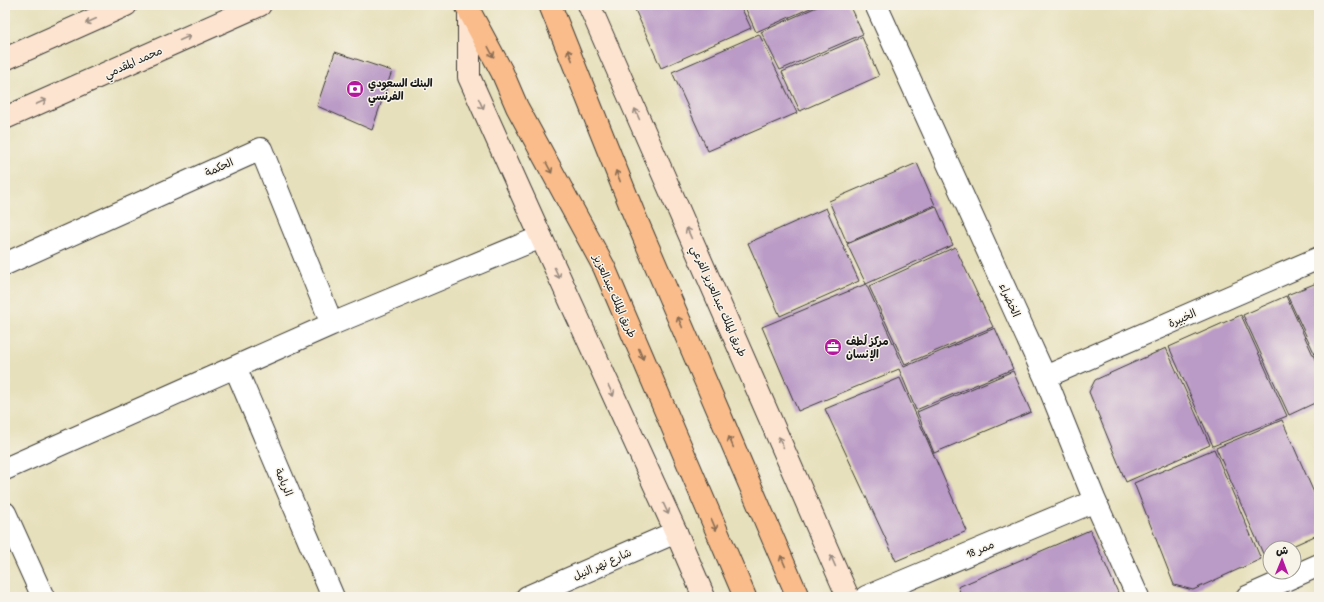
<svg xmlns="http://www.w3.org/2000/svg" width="1324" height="602" viewBox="0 0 1324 602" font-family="'Patrick Hand','Playpen Sans Arabic',sans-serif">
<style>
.building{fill:#ba9ac6}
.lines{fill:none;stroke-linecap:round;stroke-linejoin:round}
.street-casing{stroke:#3a3934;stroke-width:24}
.secondary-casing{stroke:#3a3934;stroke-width:24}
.primary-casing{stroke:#3a3934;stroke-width:24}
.street{stroke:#fff;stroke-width:22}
.secondary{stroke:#fde4d0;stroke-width:22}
.primary{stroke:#f9bc8a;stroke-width:22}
.oneway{stroke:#988a7f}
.oneway2{stroke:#8a6c53}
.labels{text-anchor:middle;stroke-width:3;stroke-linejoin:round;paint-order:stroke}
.street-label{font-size:11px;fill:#1c1c1c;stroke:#f7f3e8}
.poi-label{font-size:11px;font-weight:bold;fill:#1c1c1c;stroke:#f7f3e8;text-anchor:start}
</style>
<rect width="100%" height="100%" fill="#f7f3e8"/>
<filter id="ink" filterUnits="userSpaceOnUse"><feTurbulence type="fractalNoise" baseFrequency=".025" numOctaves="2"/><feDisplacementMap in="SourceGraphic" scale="8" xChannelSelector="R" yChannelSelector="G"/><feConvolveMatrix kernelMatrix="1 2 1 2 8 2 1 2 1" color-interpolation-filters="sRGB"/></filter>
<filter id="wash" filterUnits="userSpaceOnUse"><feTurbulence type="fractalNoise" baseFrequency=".012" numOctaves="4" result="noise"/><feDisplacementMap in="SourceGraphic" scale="16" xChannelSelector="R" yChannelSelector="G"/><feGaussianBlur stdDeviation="0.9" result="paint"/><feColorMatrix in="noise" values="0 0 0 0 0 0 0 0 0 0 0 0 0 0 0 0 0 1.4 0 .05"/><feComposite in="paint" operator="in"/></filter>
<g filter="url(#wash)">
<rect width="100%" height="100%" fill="#e7e0bc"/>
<g id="blocks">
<path class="building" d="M633,5H740L751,28L661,68Z
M744,5H817L756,32Z
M821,5H849L863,34L780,70L761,32Z
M759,34L797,113L708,151L672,72Z
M862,37L879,76L800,111L782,72Z
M335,52L392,71L372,130L317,106Z
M917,163L935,205L847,243L829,201Z
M936,206L953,245L866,284L847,244Z
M826,208L859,281L780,316L748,243Z
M955,247L993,327L905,364L869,286Z
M1319,282V363L1287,295Z
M866,284L904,367L995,328L1013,369L916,410L899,369L798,411L762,327Z
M1286,296L1319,368V401L1289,415L1243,315Z
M1241,315L1287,416L1213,446L1169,347Z
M1166,348L1210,445L1126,482L1089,392L1095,380Z
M1013,371L1031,412L934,453L917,412Z
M900,378L967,531L896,561L825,409Z
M1282,420L1319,504V534L1288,548H1270V556L1265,558L1216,448Z
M1214,449L1261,559L1193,590L1174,585L1134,483Z
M1090,530L1120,597H962L958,587Z"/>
</g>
</g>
<g filter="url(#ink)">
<use href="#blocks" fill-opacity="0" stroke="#3a3934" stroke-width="1"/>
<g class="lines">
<defs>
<path id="street" d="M876,5L1045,377L1095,501L1138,597
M5,264L261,149L332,324
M235,367L333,597
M1045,377L1319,258
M5,469L332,324L541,237
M5,513L43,597
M527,597L676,532
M866,597L1095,501
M1247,597L1319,565"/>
<path id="secondary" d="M589,5L848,597
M469,12V77L541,237L676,532L704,597
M5,59L126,5
M5,118L260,5"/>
<path id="primary" d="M466,5L502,72L517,107L604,267L745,597
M550,5L633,212L798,597"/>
</defs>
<use href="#street" class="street-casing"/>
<use href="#secondary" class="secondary-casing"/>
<use href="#primary" class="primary-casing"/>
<use href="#street" class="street"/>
<use href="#secondary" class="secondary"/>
<use href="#primary" class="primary"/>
</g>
<defs><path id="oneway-shaft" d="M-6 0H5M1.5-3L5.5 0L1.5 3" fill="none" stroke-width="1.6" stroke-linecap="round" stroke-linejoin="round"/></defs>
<g class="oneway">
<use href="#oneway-shaft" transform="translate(91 21) rotate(156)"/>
<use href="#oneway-shaft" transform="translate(185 38) rotate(-24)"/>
<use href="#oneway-shaft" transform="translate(41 102) rotate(-24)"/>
<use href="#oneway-shaft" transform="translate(481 104) rotate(66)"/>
<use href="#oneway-shaft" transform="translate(637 114) rotate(-114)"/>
<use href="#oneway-shaft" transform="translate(689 233) rotate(-114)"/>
<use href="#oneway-shaft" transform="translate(557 273) rotate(65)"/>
<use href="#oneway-shaft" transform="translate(611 391) rotate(65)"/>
<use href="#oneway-shaft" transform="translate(781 442) rotate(-114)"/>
<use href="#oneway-shaft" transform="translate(666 509) rotate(65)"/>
<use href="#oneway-shaft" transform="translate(833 561) rotate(-114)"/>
</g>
<g class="oneway2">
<use href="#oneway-shaft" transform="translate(491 52) rotate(62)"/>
<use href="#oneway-shaft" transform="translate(570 55) rotate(-112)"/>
<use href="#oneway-shaft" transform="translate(549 168) rotate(62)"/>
<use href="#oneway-shaft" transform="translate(618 176) rotate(-112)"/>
<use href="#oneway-shaft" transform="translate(680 322) rotate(-113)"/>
<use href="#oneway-shaft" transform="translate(641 354) rotate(67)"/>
<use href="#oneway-shaft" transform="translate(731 442) rotate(-113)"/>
<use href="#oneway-shaft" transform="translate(714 525) rotate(67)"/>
<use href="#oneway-shaft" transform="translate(783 561) rotate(-113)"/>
</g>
</g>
<defs>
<symbol id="bank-disc" viewBox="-11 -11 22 22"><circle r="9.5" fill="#b5179e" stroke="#f7f3e8"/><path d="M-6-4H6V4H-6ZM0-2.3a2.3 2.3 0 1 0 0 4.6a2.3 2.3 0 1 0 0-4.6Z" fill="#fff"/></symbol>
<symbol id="office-disc" viewBox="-11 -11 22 22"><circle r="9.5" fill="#b5179e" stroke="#f7f3e8"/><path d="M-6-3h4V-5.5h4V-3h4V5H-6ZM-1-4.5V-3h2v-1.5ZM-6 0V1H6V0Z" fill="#fff"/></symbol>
</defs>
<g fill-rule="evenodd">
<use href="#bank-disc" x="345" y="79" width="20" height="20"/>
<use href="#office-disc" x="823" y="337" width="20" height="20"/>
</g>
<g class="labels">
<g class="street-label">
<text transform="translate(133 62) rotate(-24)" y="4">محمد المقدمي</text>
<text transform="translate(219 167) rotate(-24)" y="4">الحكمة</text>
<text transform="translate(615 296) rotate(66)" y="4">طريق الملك عبدالعزيز</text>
<text transform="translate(1010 300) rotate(66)" y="4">الخضراء</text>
<text transform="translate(719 301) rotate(66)" y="4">طريق الملك عبدالعزيز الفرعي</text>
<text transform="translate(1182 318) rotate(-24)" y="4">الخبيرة</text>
<text transform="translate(284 482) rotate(67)" y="4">الريامة</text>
<text transform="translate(980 549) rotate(-23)" y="4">ممر 18</text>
<text transform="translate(602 564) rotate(-24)" y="4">شارع نهر النيل</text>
</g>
<g class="poi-label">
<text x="368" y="87">البنك السعودي<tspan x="368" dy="13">الفرنسي</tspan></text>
<text x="846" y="345">مركز لُطف<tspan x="846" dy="13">الإنسان</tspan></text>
</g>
</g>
<rect width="1324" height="602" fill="none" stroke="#f7f3e8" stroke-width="20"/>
<g transform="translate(1282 560) rotate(1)"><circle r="19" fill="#f7f3e8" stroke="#9f9d96"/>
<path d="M0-3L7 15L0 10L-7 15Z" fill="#b5179e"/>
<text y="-6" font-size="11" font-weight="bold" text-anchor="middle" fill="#1c1c1c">ش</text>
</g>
</svg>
